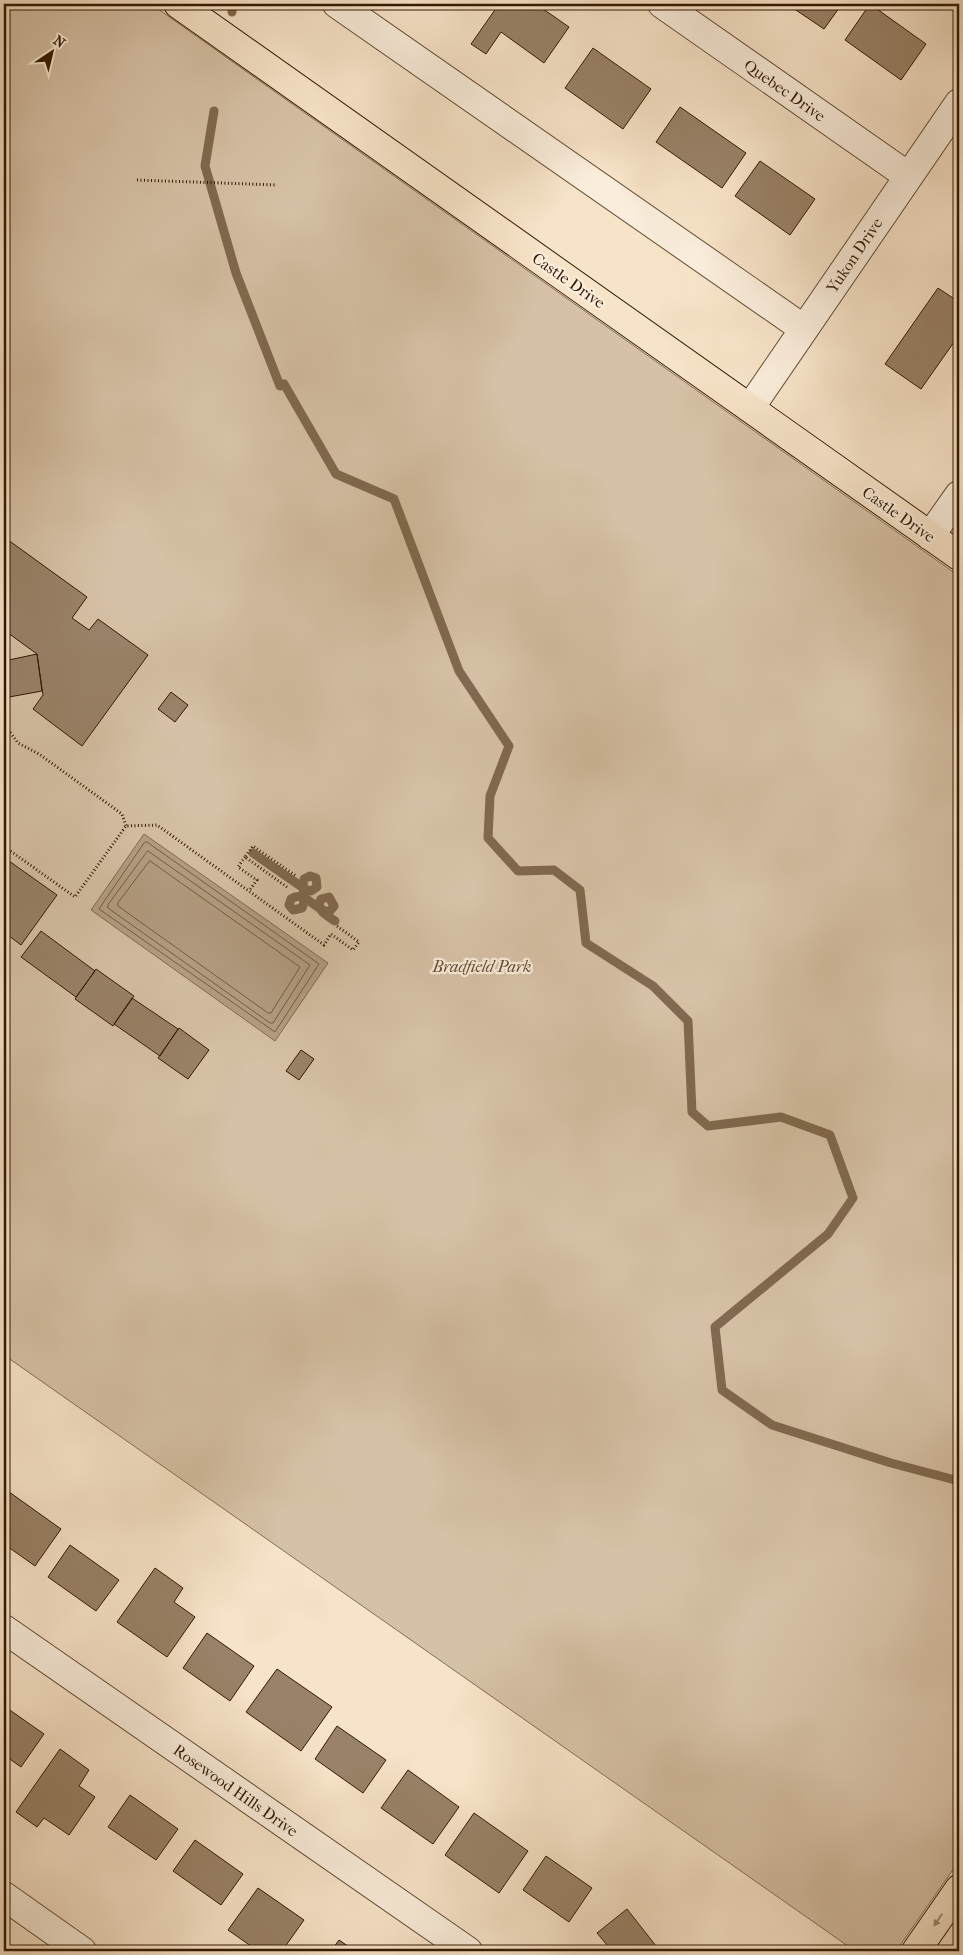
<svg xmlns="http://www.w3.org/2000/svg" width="963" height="1955" viewBox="0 0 963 1955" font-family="'IM FELL French Canon',serif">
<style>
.green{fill:#d6c1a6;stroke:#846d53}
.water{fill:#b49e84;stroke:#80694f}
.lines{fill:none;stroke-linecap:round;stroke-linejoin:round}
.shore{stroke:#745c42;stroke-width:1}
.stream{stroke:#80694f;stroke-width:9}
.building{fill:#998268;stroke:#331900}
.minor-casing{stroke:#644c32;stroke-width:30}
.major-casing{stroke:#331900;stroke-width:30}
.path{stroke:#331900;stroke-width:3;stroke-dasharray:1 2.5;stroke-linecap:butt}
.minor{stroke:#faeddb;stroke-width:28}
.major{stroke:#f7e3c8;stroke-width:28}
.oneway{fill:#9f886e}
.labels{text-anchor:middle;stroke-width:4.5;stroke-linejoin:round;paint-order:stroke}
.street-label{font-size:16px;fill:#331900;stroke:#faeddb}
.park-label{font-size:16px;font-style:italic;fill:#644b32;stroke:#faeddb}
</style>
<rect width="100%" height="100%" fill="#f7e3c8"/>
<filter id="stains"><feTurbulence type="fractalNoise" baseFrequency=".004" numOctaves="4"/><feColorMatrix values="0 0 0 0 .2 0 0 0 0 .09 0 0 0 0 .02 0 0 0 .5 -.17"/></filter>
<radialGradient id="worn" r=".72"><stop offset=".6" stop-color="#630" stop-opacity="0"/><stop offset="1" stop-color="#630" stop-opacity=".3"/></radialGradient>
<path class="green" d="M4,4H151L959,576V1861L896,1951H855L4,1355Z"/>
<path class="water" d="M144,834L328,963L275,1041L91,910Z"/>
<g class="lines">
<path class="shore" d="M147,842L319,964L275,1032L99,909L144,843Z
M148,851L310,965L273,1023H270L108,908V905Z
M150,861L300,967L271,1013H268L118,906V903Z"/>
<path class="stream" d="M232,12V4
M214,111L205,166L236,273L280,386L284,384L336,474L394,499L459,671L509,746L490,796L488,838L518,871L554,870L580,890L586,943L653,986L688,1021L692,1112L708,1126L781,1117L830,1135L853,1198L828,1234L715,1327L722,1390L772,1425L891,1463L959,1481
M253,853L299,885C303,888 306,890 311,891L317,887L316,878L310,876L304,879C301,889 307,899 302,908L293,910L289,905L291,899C305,889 315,911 329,912L334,906L329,897L321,899C315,910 326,915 335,921"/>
</g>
<path class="building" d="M499,4H536L569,27L544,63L501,32L486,54L471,44Z
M787,4H842L824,29Z
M870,4L926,44L901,80L845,40Z
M593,48L651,89L623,129L565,88Z
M680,107L746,153L722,188L656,142Z
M760,161L815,199L790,235L735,196Z
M938,288L959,302V335L921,389L885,364Z
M4,537L87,597L72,618L89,630L98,619L148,655L82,746L33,709L43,695L37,654L4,630Z
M37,654L42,691L9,697L4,661Z
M171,692L188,705L175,722L158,709Z
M9,861L57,895L21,945L4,932V868Z
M41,931L95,971L76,997L21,957Z
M96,969L134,996L113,1026L75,999Z
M132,998L178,1029L160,1056L114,1024Z
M179,1028L209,1050L188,1079L158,1058Z
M301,1050L314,1059L299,1080L286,1071Z
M5,1489L61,1529L35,1566L4,1544Z
M70,1545L119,1580L96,1611L48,1577Z
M155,1568L183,1588L174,1602L195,1617L167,1657L117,1622Z
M207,1633L254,1666L230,1701L183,1668Z
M277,1669L332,1707L301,1751L246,1712Z
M4,1706L44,1734L21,1767L4,1755Z
M337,1726L386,1760L363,1793L315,1759Z
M60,1749L89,1770L79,1786L95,1797L69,1835L44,1818L37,1827L16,1812Z
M408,1770L459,1807L433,1844L381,1808Z
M130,1795L178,1829L156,1860L108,1827Z
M474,1813L528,1851L499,1893L445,1855Z
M195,1840L243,1874L221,1905L173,1871Z
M546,1856L592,1888L569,1922L523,1890Z
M258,1888L304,1920L282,1951H258L228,1930Z
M627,1909L660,1951H612L597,1933Z
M339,1940L355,1951H331Z"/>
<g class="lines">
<defs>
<path id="minor" d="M337,4L804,329
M662,4L908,176
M750,408L959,103
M930,536L959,495
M4,1629L468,1951
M4,1896L82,1951"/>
<path id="major" d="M178,4L959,556
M916,1951L959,1889"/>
</defs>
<use href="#minor" class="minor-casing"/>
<use href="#major" class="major-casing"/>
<path class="path" d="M137,180L277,185
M4,678L6,677
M4,724L18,743L39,754L122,814L126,826
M4,857L9,850L75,897L126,826L157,825L324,945L331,934L353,950L359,942L337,926
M245,857L238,867L257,880L249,891
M287,887L245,857L253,846L296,876"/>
<use href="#minor" class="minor"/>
<use href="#major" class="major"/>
</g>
<defs><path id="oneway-solid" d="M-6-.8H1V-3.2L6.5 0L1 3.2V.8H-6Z" transform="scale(1.25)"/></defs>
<use class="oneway" href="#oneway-solid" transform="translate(938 1920) rotate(124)"/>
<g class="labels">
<g class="street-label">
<text transform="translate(785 90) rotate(35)" y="6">Quebec Drive</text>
<text transform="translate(854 255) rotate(-56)" y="6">Yukon Drive</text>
<text transform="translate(569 280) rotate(35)" y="6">Castle Drive</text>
<text transform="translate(899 514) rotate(35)" y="6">Castle Drive</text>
<text transform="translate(236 1790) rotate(35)" y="6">Rosewood Hills Drive</text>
</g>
<g class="park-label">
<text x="482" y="972">Bradfield Park</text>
</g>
</g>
<rect width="963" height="1955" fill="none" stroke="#f7e3c8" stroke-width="20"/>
<rect x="5" y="5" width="953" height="1945" fill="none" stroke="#331900" stroke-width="2.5"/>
<rect x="10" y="10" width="943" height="1935" fill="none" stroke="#331900"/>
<g transform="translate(52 52) rotate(35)" stroke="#faeddb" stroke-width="4" paint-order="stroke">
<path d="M0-4L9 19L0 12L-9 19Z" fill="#331900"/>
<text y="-8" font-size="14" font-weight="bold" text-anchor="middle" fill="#331900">N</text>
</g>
<rect width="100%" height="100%" filter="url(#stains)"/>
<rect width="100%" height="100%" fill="url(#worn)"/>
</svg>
